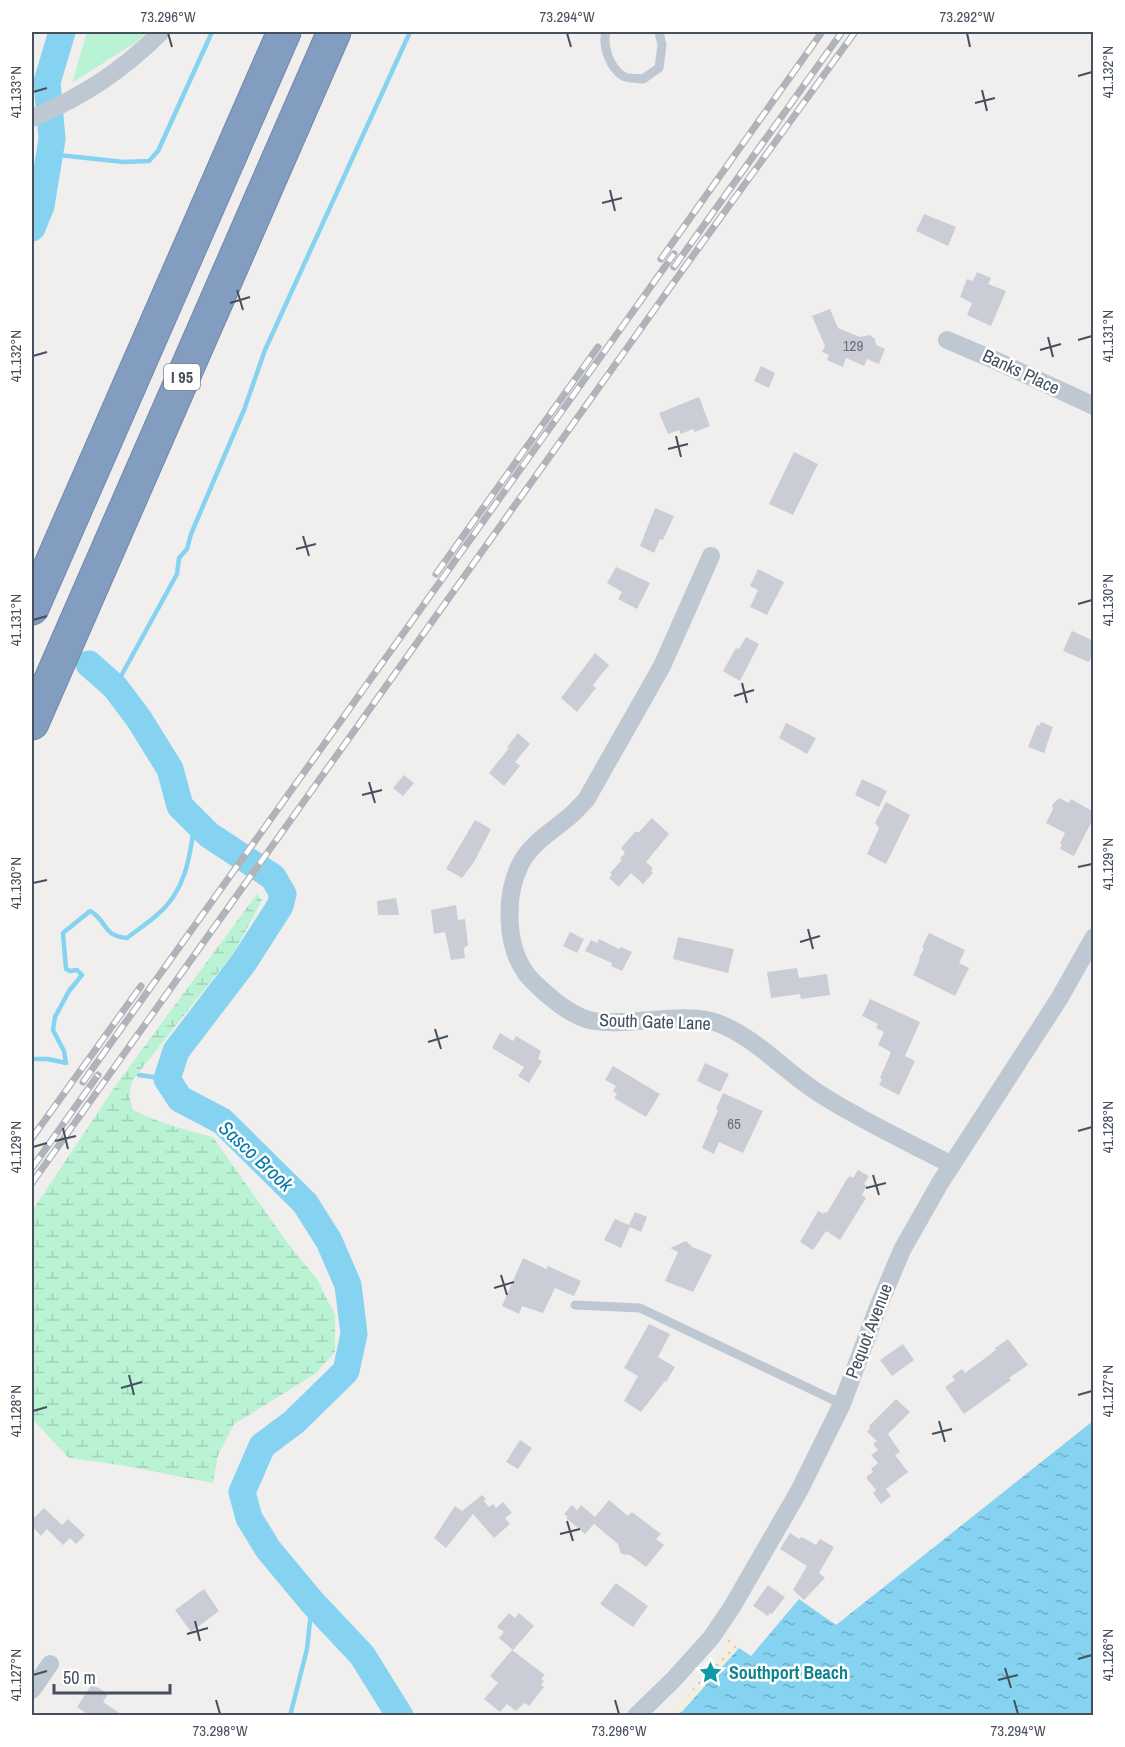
<svg xmlns="http://www.w3.org/2000/svg" width="1125" height="1747" viewBox="0 0 1125 1747" font-family="'Archivo Narrow',sans-serif">
<style>
.wetland{fill:url(#wetland-marsh)}
.sand{fill:url(#sand-dots)}
.park{fill:#baf2d4}
.water{fill:url(#water-ripples)}
.lines{fill:none;stroke-linecap:round;stroke-linejoin:round}
.stream{stroke:#85d3f1;stroke-width:4.5}
.river{stroke:#85d3f1;stroke-width:27}
.building{fill:#cacdd5}
.motorway-casing{stroke:#6f88ac;stroke-width:35}
.service{stroke:#bec8d2;stroke-width:9}
.minor{stroke:#bec8d2;stroke-width:18}
.motorway{stroke:#839dc0;stroke-width:33}
.rail-casing{stroke:#b0b3b9;stroke-width:7}
.rail{stroke:#fff;stroke-width:4.5;stroke-dasharray:14;stroke-linecap:butt}
.ticks{fill:none;stroke:#46505d;stroke-width:2}
.labels{text-anchor:middle;stroke-width:5;stroke-linejoin:round;paint-order:stroke}
.number-label{font-size:15px;fill:#676f7b}
.shield{fill:#fff;stroke:#7e848e;stroke-width:1.5}
.shield-label{font-size:16px;font-weight:bold;fill:#46505d}
.street-label{font-size:18px;fill:#46505d;stroke:#fff}
.culture-label{font-size:18px;font-weight:bold;fill:#0d838f;stroke:#fff;text-anchor:start}
.water-label{font-size:20px;font-style:italic;fill:#057baa;stroke:#fff}
.neatline{fill:none;stroke:#46505d;stroke-width:2}
.ticks-label{font-size:15px;text-anchor:middle;fill:#46505d}
</style>
<defs>
<pattern id="wetland-marsh" width="20" height="14" patternUnits="userSpaceOnUse" patternTransform="scale(1.5)"><rect width="20" height="14" fill="#baf2d4"/><path d="M1 5h8M5 5V1M11 12h8M15 12V8" fill="none" stroke="#a1d1b8"/></pattern>
<pattern id="sand-dots" width="8" height="8" patternUnits="userSpaceOnUse" patternTransform="scale(1.5)"><rect width="8" height="8" fill="#f4eede"/><path d="M2 2h.1M6 6h.1" fill="none" stroke="#d3cec1" stroke-width="1.8" stroke-linecap="round"/></pattern>
<pattern id="water-ripples" width="26" height="14" patternUnits="userSpaceOnUse" patternTransform="scale(1.5)"><rect width="26" height="14" fill="#85d3f1"/><path d="M2 4q2-2 4 0t4 0M15 11q2-2 4 0t4 0" fill="none" stroke="#6faec6"/></pattern>
</defs>
<rect width="100%" height="100%" fill="#f1efee"/>
<path class="wetland" d="M257,894L262,900L235,951L132,1081L129,1096L133,1110C159,1123 185,1130 213,1137L286,1241L317,1279L335,1315V1352L315,1374L234,1424L218,1455L213,1483L126,1466L69,1458L32,1419V1211L118,1082Z"/>
<path class="sand" d="M729,1639L739,1648L679,1715L670,1716L719,1658Z"/>
<path class="park" d="M87,32H147L136,42L72,83Z"/>
<path class="water" d="M1093,1421V1715H679L739,1648L751,1656L799,1599L836,1625Z"/>
<g class="lines">
<path class="stream" d="M49,154L124,162L149,161L158,151L212,32
M115,687L177,574L179,558L187,549L191,534L244,410L265,350L410,32
M32,1059H48L66,1063L64,1051L53,1030L55,1017L69,991L82,975L77,970L70,971L66,969L63,933L90,911C108,921 102,936 127,938C137,930 148,923 157,915C186,891 190,856 195,821
M139,1075L167,1079
M290,1716L307,1649L312,1602"/>
<path class="river" d="M32,228L41,206L52,139L47,82L62,32
M89,664L115,687L139,719L170,769L180,806L209,835L273,877L283,894L280,906L244,962L176,1051L167,1079L180,1099L222,1121L305,1203L329,1241L348,1285L354,1334L346,1371L294,1422L262,1446L242,1492L249,1518L268,1549L312,1602L362,1655L400,1716"/>
</g>
<path class="building" d="M924,214L956,227L948,246L916,231Z
M977,272L991,278L988,284L1006,291L991,326L967,315L972,303L960,297L967,279L973,281Z
M830,309L838,328L860,337L870,335L875,339L876,345L885,349L879,364L867,359L864,366L846,358L843,367L827,360L829,355L822,352L825,346L812,316Z
M761,366L775,373L769,388L754,381Z
M699,397L710,426L695,432L693,429L681,434L679,430L668,434L659,413Z
M794,452L818,464L793,515L769,504Z
M655,508L674,516L663,540L660,539L654,553L640,546Z
M616,567L650,583L637,609L618,599L622,592L607,583Z
M758,569L784,582L767,615L750,607L758,590L750,586Z
M1072,631L1094,641V652L1089,662L1063,651Z
M746,637L759,644L740,681L723,671L736,648L739,649Z
M595,653L609,665L593,685L596,688L577,712L561,698Z
M1041,722L1053,727L1044,753L1028,747L1037,725L1039,726Z
M786,723L816,738L807,754L779,738Z
M518,733L530,744L515,762L520,766L504,786L489,773L509,748L507,747Z
M404,775L414,783L403,796L393,788Z
M862,779L887,791L879,807L855,795Z
M1059,798L1069,803L1071,799L1094,812V817L1074,856L1060,849L1062,845L1060,843L1065,833L1046,823L1053,809L1052,805Z
M886,802L910,815L886,864L867,854L879,828L875,823Z
M652,818L669,834L646,862L653,868L651,871L653,873L643,884L631,873L619,887L609,878L612,875L610,873L622,860L620,859L625,853L621,848L635,832H639Z
M475,820L491,829L474,862L462,878L446,869Z
M396,898L399,915H378L377,901Z
M456,905L458,920L465,919L468,945L464,948L465,958L451,960L445,932L434,934L431,910Z
M570,932L584,939L577,953L563,946Z
M929,933L965,950L959,963L969,968L955,996L913,975L920,959L919,958L924,948L922,947Z
M678,937L734,949L728,973L673,959Z
M599,939L619,949L621,947L632,952L622,971L611,966L612,963L585,951L591,940L597,943Z
M797,968L799,978L827,974L830,995L801,999L800,994L771,998L767,972Z
M870,999L920,1022L905,1056L915,1061L899,1095L879,1085L882,1079L880,1078L891,1052L878,1045L884,1032L876,1028L878,1024L862,1016Z
M500,1033L513,1041L516,1036L541,1051L538,1059L542,1061L529,1083L518,1076L524,1067L492,1048Z
M705,1063L729,1074L720,1092L697,1081Z
M613,1066L660,1094L646,1117L614,1098L617,1094L613,1091L616,1086L605,1080Z
M723,1093L763,1111L743,1153L719,1142L714,1154L702,1148L718,1110L716,1109Z
M858,1170L869,1176L864,1184L867,1186L862,1195L866,1198L840,1240L826,1231L813,1250L800,1242L818,1211L824,1214L825,1212L827,1213L847,1179L850,1176L853,1178Z
M635,1212L647,1217L641,1232L630,1227L621,1248L604,1240L615,1219L629,1225Z
M686,1241L692,1247L712,1255L693,1292L665,1281L678,1252L670,1248Z
M523,1258L546,1269L548,1266L581,1281L574,1296L555,1288L543,1313L522,1306L519,1314L502,1306Z
M649,1324L670,1334L658,1357L675,1367L666,1382L665,1381L641,1412L624,1401L638,1376L624,1368Z
M1008,1339L1028,1365L1009,1378L1011,1380L964,1414L945,1387L955,1380L952,1376L962,1369L965,1373L996,1350L995,1348Z
M903,1344L914,1360L892,1376L880,1360Z
M896,1399L910,1412L888,1434L900,1452L895,1455L908,1472L886,1489L891,1496L881,1504L873,1493L876,1490L867,1479V1476L873,1472L871,1469L878,1463L871,1455L878,1450L873,1444L877,1441L867,1432L870,1428L869,1426Z
M520,1440L532,1448L518,1469L506,1462Z
M482,1495L486,1499L484,1501L489,1507L493,1504L496,1508L503,1502L512,1513L505,1518L510,1524L494,1538L473,1514L446,1548L434,1538L455,1506L462,1511Z
M609,1500L628,1516L632,1512L661,1534L656,1539L664,1545L646,1567L630,1555L621,1554L618,1544L594,1524L585,1534L566,1518L568,1517L564,1514L572,1505L577,1510L581,1505L595,1517Z
M44,1508L62,1525L68,1519L85,1535L76,1544L70,1538L63,1545L47,1529L41,1536L32,1526V1520Z
M790,1533L799,1539L802,1537L816,1545L820,1539L834,1547L819,1573L825,1578L804,1600L793,1590L807,1566L780,1549Z
M616,1583L648,1606L633,1627L600,1604Z
M768,1585L785,1597L772,1614L770,1613L768,1616L753,1606Z
M204,1589L219,1611L191,1632L175,1610Z
M509,1613L515,1618L519,1613L534,1626L513,1650L499,1638L504,1632L497,1627Z
M512,1650L545,1675L541,1679L544,1681L541,1685L544,1687L529,1706L525,1703L522,1705L516,1711L507,1704L500,1712L484,1699L498,1683L490,1676Z
M92,1684L108,1694L103,1702L124,1716H90L77,1707Z"/>
<g class="lines">
<defs>
<path id="motorway" d="M32,608L284,32
M32,723L334,32"/>
</defs>
<use href="#motorway" class="motorway-casing"/>
<path class="service" d="M606,32C602,46 610,68 623,76C628,79 637,78 643,79L659,68L662,45L659,32
M575,1305L640,1308L842,1404"/>
<path class="minor" d="M32,118C82,97 122,71 161,32
M947,340L999,362L1094,406
M711,556L662,666L586,800C581,805 576,811 570,816C553,831 532,842 521,863C505,893 505,943 525,972C531,981 542,990 550,997C563,1008 577,1018 594,1021C631,1027 687,1010 720,1024C759,1040 785,1072 820,1094C862,1121 908,1142 952,1165
M32,1690L50,1664
M636,1716L673,1680L711,1638L732,1607L799,1491L842,1404L878,1307L902,1250L940,1183L1059,999L1094,937"/>
<use href="#motorway" class="motorway"/>
<defs>
<path id="rail" d="M661,259L822,32
M674,267L842,32
M436,574L598,347
M83,1082L674,254
M32,1138L141,986
M32,1168L98,1075
M32,1183L684,268L855,32"/>
</defs>
<use href="#rail" class="rail-casing"/>
<use href="#rail" class="rail"/>
</g>
<path class="ticks" d="M168,33L172,47M567,33L571,47M967,33L970,47M1078,76L1092,72M982,90L987,111M33,92L47,88M975,103L995,98M610,190L615,211M602,203L622,198M237,290L243,310M230,303L250,297M1048,337L1053,357M1078,340L1092,336M1040,350L1061,344M33,356L47,352M676,436L681,457M668,449L688,444M303,536L309,556M296,549L316,544M1078,604L1092,600M33,620L47,616M742,683L747,703M734,696L754,690M369,782L375,803M362,795L382,790M1078,867L1092,864M33,883L47,880M808,929L813,949M800,942L820,936M435,1029L441,1049M428,1042L448,1036M63,1128L68,1149M1078,1131L1092,1127M55,1141L76,1136M33,1147L47,1143M873,1175L879,1195M866,1188L886,1183M501,1275L507,1295M494,1288L514,1282M129,1375L134,1395M121,1388L142,1382M1078,1395L1092,1391M33,1411L47,1407M939,1421L945,1442M932,1434L952,1429M567,1521L573,1541M560,1534L580,1529M195,1621L200,1641M187,1634L208,1628M1078,1659L1092,1655M1005,1668L1011,1688M33,1675L47,1671M998,1680L1018,1675M216,1700L220,1714M615,1700L619,1714M1014,1700L1018,1714"/>
<defs>
<symbol id="sight-bare" viewBox="-9 -9 18 18"><path d="M0-6L1.8-2.2L6-1.7L2.9 1.2L3.7 5.4L0 3.3L-3.7 5.4L-2.9 1.2L-6-1.7L-1.8-2.2Z" fill="#0f9aa8" stroke="#fff" stroke-width="2.5" paint-order="stroke"/></symbol>
</defs>
<g fill-rule="evenodd">
<use href="#sight-bare" x="694" y="1656" width="33" height="33"/>
</g>
<g class="labels">
<g class="number-label">
<text x="853" y="351">129</text>
<text x="734" y="1129">65</text>
</g>
<rect class="shield" x="164" y="364" width="36" height="26" rx="4.5"/>
<g class="shield-label">
<text x="182" y="383">I 95</text>
</g>
<g class="street-label">
<text transform="translate(1021 372) rotate(25)" y="6">Banks Place</text>
<text transform="translate(655 1022) rotate(2)" y="6">South Gate Lane</text>
<text transform="translate(869 1331) rotate(-69)" y="6">Pequot Avenue</text>
</g>
<g class="culture-label">
<text x="729" y="1679">Southport Beach</text>
</g>
<g class="water-label">
<text transform="translate(256 1156) rotate(43)" y="7">Sasco Brook</text>
</g>
</g>
<rect width="1125" height="1747" fill="none" stroke="#ffffff" stroke-width="66"/>
<path d="M54 1684v9h116v-9" fill="none" stroke="#46505d" stroke-width="3"/>
<text x="63" y="1684" font-size="18" fill="#46505d" stroke="#ffffff" stroke-width="4.5" paint-order="stroke">50 m</text>
<rect x="33" y="33" width="1059" height="1681" class="neatline"/>
<g class="ticks-label">
<text x="168" y="22">73.296°W</text>
<text x="567" y="22">73.294°W</text>
<text x="967" y="22">73.292°W</text>
<text transform="translate(1108 72) rotate(-90)" y="5">41.132°N</text>
<text transform="translate(16 92) rotate(-90)" y="5">41.133°N</text>
<text transform="translate(1108 336) rotate(-90)" y="5">41.131°N</text>
<text transform="translate(16 356) rotate(-90)" y="5">41.132°N</text>
<text transform="translate(1108 600) rotate(-90)" y="5">41.130°N</text>
<text transform="translate(16 620) rotate(-90)" y="5">41.131°N</text>
<text transform="translate(1108 864) rotate(-90)" y="5">41.129°N</text>
<text transform="translate(16 883) rotate(-90)" y="5">41.130°N</text>
<text transform="translate(1108 1127) rotate(-90)" y="5">41.128°N</text>
<text transform="translate(16 1147) rotate(-90)" y="5">41.129°N</text>
<text transform="translate(1108 1391) rotate(-90)" y="5">41.127°N</text>
<text transform="translate(16 1411) rotate(-90)" y="5">41.128°N</text>
<text transform="translate(1108 1655) rotate(-90)" y="5">41.126°N</text>
<text transform="translate(16 1675) rotate(-90)" y="5">41.127°N</text>
<text x="220" y="1736">73.298°W</text>
<text x="619" y="1736">73.296°W</text>
<text x="1018" y="1736">73.294°W</text>
</g>
</svg>
